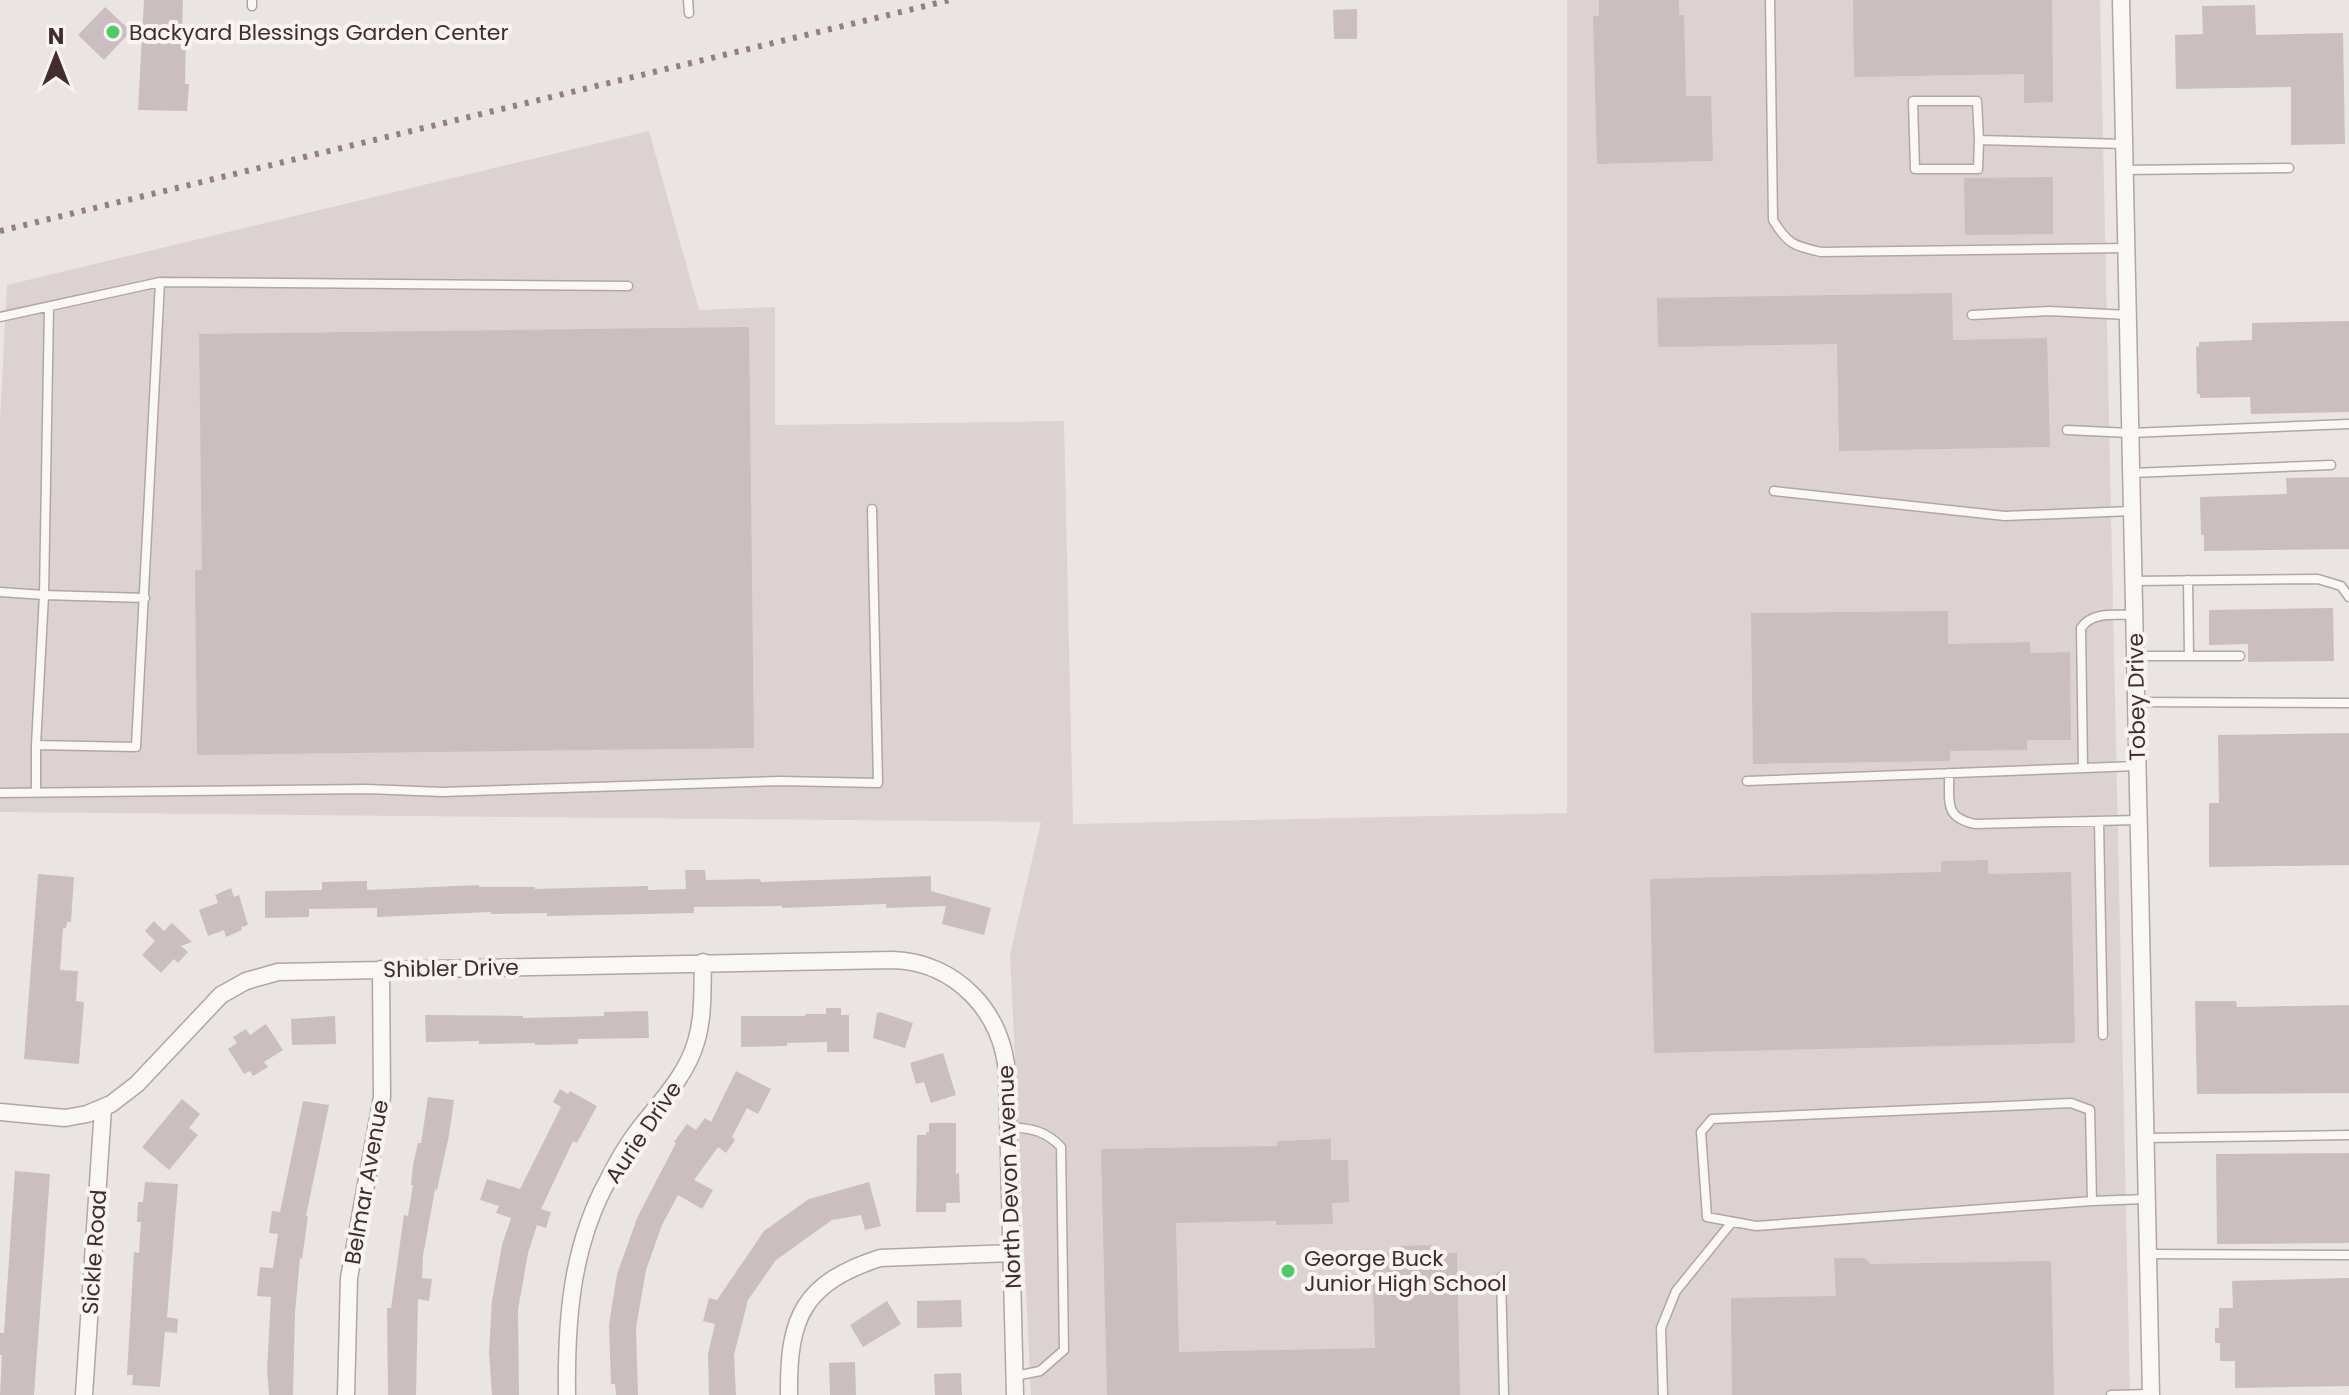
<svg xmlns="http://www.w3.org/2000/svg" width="2349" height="1395" viewBox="0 0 2349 1395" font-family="Poppins,sans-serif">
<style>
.built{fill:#ddd2d3}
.building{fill:#cbbebf}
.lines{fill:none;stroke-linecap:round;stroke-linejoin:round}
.service-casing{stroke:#b2a5a5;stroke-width:11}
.minor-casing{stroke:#b2a5a5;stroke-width:19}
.service{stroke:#faf7f7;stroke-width:8}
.minor{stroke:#faf7f7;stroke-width:16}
.rail{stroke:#947e7f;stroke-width:6;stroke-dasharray:4 8;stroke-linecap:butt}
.poi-dot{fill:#4fca67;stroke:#f8f4f4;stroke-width:3}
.labels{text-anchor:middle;stroke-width:8;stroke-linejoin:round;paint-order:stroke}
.poi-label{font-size:22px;fill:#432c2c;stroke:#f8f4f4;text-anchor:start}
.street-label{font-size:22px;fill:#432c2c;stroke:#f8f4f4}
</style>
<rect width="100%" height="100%" fill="#ebe4e4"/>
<path class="built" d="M1567,0H2100L2130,1395H1031L1010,954L1041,822L0,812V422L7,285L649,131L699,310L775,307V425L1064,421L1073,824L1567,813Z"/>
<path class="building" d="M144,0H183L182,30L186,29L185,84H189L187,111L138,110Z
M1599,0H1679V15H1684L1686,96H1711L1713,161L1597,164L1593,16H1599Z
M1853,0H2052L2053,102L2024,103V74L1854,77Z
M2255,5L2256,35L2343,33L2345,144L2291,145V87L2176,89L2175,35L2203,34L2202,6Z
M105,7L131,31L104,60L78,35Z
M1357,9V39H1334L1333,10Z
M2053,177V234L1965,235L1964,178Z
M1952,293L1953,340L2047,338L2050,447L1839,451L1837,344L1658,347L1657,298Z
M2349,321V412L2251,414L2250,397L2200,398V394H2197L2196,347L2199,346V342L2252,340V323Z
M749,327L754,748L197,755L195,570H202L199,334Z
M2349,477V549L2204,551V535H2201L2200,497L2287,494L2286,478Z
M2333,608L2334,661L2248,662V644L2209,645V610Z
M1948,611V644L2030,642V653L2070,652L2071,740H2027V750L1950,751V761L1753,764L1751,613Z
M2349,733V865L2209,867V803H2219L2218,735Z
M1988,860V874L2071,872L2075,1043L1654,1053L1650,879L1941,872V861Z
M685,870H705L706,880L760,879L761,882L931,876V891L991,908L984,935L942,924L946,906L886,908V904L782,908V906L694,907V913L547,916V913L491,914V912L377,917V908L309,909V917L265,918V891L322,890V882L367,881V890L479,885V887H535V889L648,886V890L686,889Z
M38,874L74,877L71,922H67L66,928H63L60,970L78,971L76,1001L84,1002L79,1064L24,1059Z
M231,888L234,897L239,895L248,925L241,927L242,930L226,937L224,930L208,936L199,910L218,903L215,895Z
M154,921L164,931L172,923L192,942L181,946L188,952L178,963L174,959L161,973L142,955L155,941L145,931Z
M2195,1001H2236L2237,1007L2349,1005V1093L2197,1094Z
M826,1008H841V1015H849V1052H827V1042L787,1043V1046L741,1047V1016H806L805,1014H826Z
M648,1011L649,1038L578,1039V1044L535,1045V1043L479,1044V1041L426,1042L425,1015L523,1016V1018L604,1016V1012Z
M880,1012L913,1023L905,1048L873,1038L877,1013Z
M335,1016L336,1044L292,1045L291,1019Z
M266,1024L283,1050L264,1062L268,1067L253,1076L250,1071L244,1074L228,1049L237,1043L233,1037L246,1029L250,1035Z
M943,1053L956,1095L931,1103L924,1082L916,1084L910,1063Z
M736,1071L771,1089L758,1114L747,1108L732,1137L735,1140L726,1153L718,1147L694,1180L713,1190L702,1209L678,1195L662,1225L646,1270L636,1328L638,1395H616L615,1384H611L609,1325L617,1274L638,1216L676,1143L674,1142L687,1124L696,1130L705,1118L711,1122Z
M560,1089L568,1094L570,1091L597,1106L577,1143L573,1141L541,1209L551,1212L546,1228L537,1225L528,1253L518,1310L519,1395H492L489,1352L492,1301L502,1245L511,1218L496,1213L499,1206L480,1200L487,1179L520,1189L561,1107L553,1102Z
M428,1097L454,1100L449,1135L437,1190L435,1189L423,1256L422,1278L432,1279L429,1301L418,1299L416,1395H388L387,1308H391L404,1215L408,1216L413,1185H411L413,1165L418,1143H421Z
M182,1099L200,1114L189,1128L198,1135L169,1170L142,1147Z
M303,1101L329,1105L306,1216H308L302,1259L300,1258L295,1313L293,1395H269L267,1370L271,1297L257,1296L260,1267L273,1268L278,1234L269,1233L272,1211L280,1212Z
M929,1123H956V1174L959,1173L960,1203H946V1212H916L917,1135H926V1132H929Z
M1331,1139V1160H1348L1349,1202L1332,1203L1333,1224L1276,1225V1221L1176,1223L1179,1352L1375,1348L1372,1254L1400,1253V1246L1432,1245V1253H1457L1460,1395H1107L1101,1149L1277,1146V1141Z
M2349,1153V1243L2217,1244L2216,1154Z
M15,1171L50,1174L34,1395H0L2,1355H0V1333H4Z
M145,1182L178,1184L167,1317L178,1319L177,1333L165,1332L160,1387L132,1385L133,1375H127L134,1252L139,1253L141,1222H137L138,1202H143Z
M869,1182L881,1226L865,1230L861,1215L832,1220L776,1260L748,1300L734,1355L736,1395H709L708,1354L715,1324L703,1321L709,1298L717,1300L764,1231L809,1199Z
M1834,1258H1864L1871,1264L2051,1261L2054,1395H1732L1731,1298L1836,1296Z
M2349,1278V1386L2235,1388V1361H2220V1343H2215V1328H2219V1308H2233L2232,1281Z
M961,1300L962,1327L917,1328V1301Z
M887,1301L901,1324L863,1347L850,1325Z
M855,1362L856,1395H830L829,1363Z
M961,1373L962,1395H935L934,1374Z"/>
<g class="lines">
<defs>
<path id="service" d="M688,0L689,13
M1770,0L1773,220C1788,245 1795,246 1821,252L2126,248
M252,6V0
M1979,140L1977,101H1913L1915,169H1978L1979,140L2124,144
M2125,170L2289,168
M160,282L628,286
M49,307L44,595L145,598
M1972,315L2049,311L2128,315
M0,317L160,282L136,747L36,745L44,595L0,592
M2067,430L2130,433L2349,424
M2132,473L2331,465
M1774,491L2005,516L2132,511
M2134,581L2318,579L2341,586L2349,597
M2135,656H2189L2188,580
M2189,656H2240
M2137,702L2349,703
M36,745V792
M2083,768L2081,628C2092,611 2116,615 2134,615
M1949,773C1950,802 1943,817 1975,824L2138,820
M1747,781L2137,766
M0,793L367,789L442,792L781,781L878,783L872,509
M2099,821L2103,1035
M1009,1127C1031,1128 1046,1131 1061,1147L1064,1350L1040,1371L1015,1376
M2146,1138L2349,1135
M2092,1201L1756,1226L1707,1217L1701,1132L1712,1119L2071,1103L2090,1110L2092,1201L2146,1199
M2148,1254L2349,1255
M1501,1277L1504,1395
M1663,1395L1661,1328L1676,1291L1732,1222
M2111,1395L2150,1394"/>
<path id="minor" d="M2121,0L2151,1395
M0,1112L65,1118L87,1114L111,1104L137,1084L221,995L246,981L278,972L893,960C956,962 1004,1013 1007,1075L1015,1395
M84,1395L103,1108
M346,1395L349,1278L382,1097L381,969
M567,1395C566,1321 571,1247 608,1180C616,1164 625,1148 636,1133C658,1104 686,1077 696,1042C704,1016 702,989 703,962
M789,1395C788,1317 803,1283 880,1258L1012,1253"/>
</defs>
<use href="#service" class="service-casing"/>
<use href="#minor" class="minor-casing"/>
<use href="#service" class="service"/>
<use href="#minor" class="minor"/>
<path class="rail" d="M0,231L950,0"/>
</g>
<g class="poi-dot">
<circle cx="113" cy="32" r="8"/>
<circle cx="1288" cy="1271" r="8"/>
</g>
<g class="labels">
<g class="poi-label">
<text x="129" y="40">Backyard Blessings Garden Center</text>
<text x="1304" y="1266">George Buck<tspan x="1304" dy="25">Junior High School</tspan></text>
</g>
<g class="street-label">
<text transform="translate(2136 697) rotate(-91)" y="8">Tobey Drive</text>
<text transform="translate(451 968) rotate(-1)" y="8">Shibler Drive</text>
<text transform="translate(643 1132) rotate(-56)" y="8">Aurie Drive</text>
<text transform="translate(1009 1177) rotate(-92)" y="8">North Devon Avenue</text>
<text transform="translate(366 1182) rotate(-80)" y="8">Belmar Avenue</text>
<text transform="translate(94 1252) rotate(-86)" y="8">Sickle Road</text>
</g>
</g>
<g transform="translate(56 56)" stroke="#f8f4f4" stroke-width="6" paint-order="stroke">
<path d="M0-6L14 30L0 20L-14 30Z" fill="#432c2c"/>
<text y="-12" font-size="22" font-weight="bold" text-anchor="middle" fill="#432c2c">N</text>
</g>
</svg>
